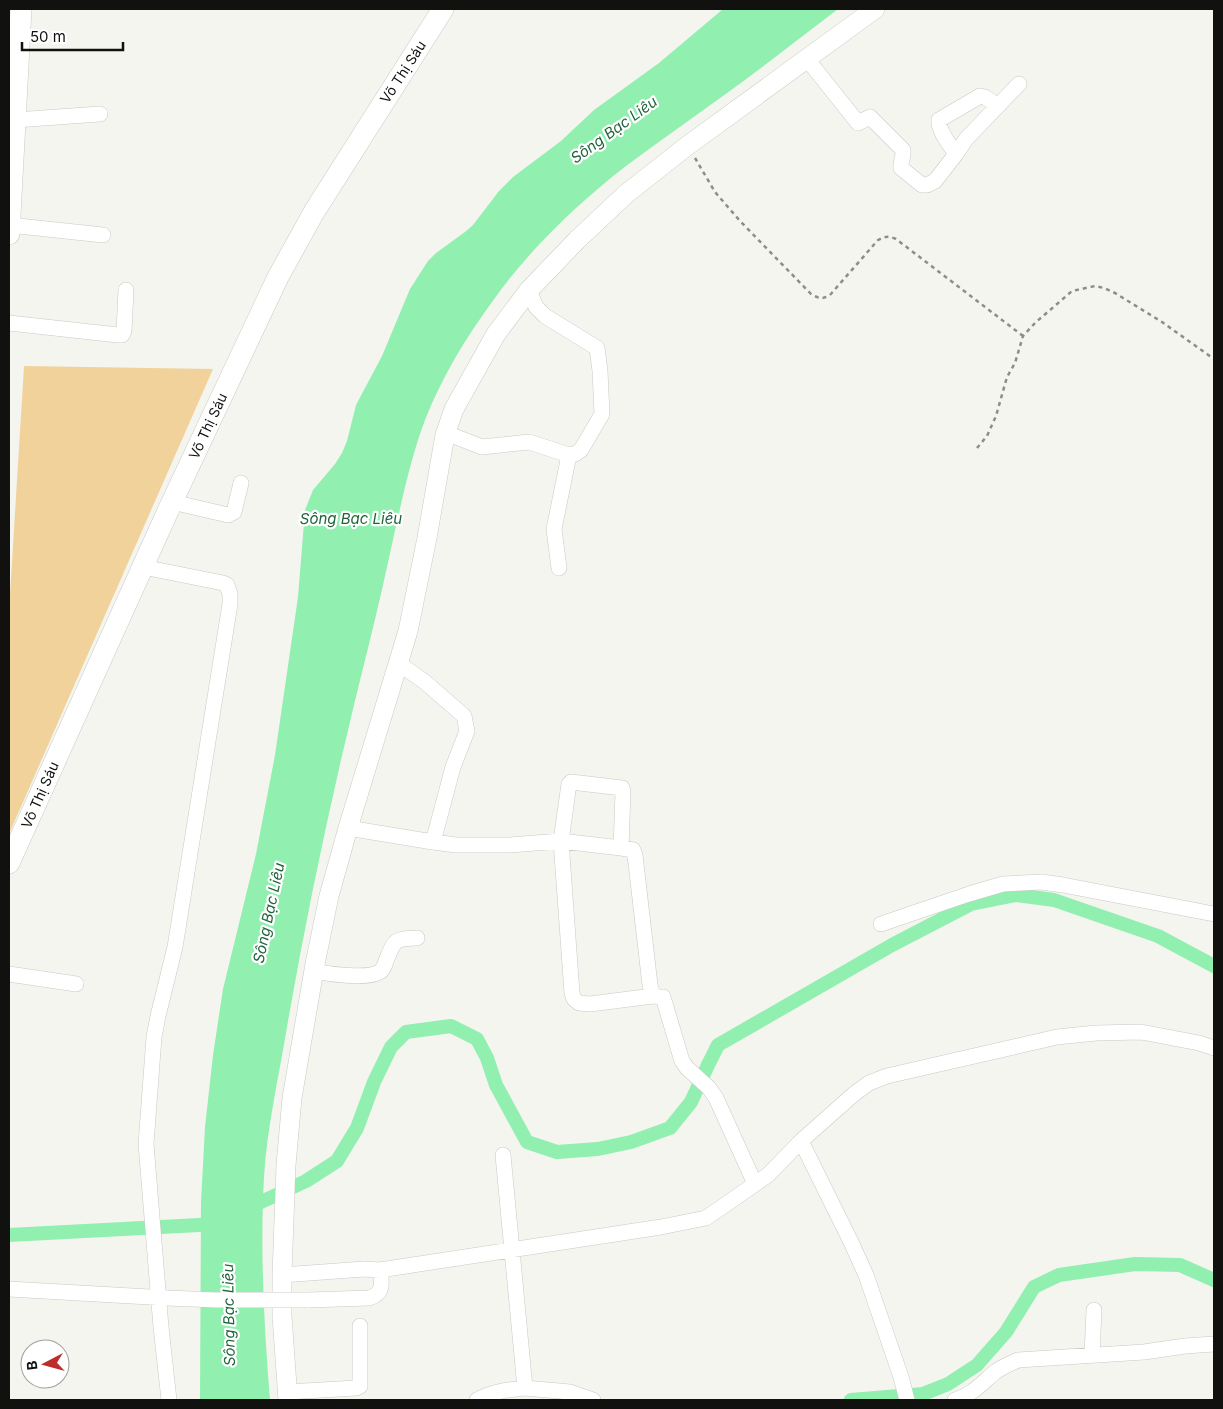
<svg xmlns="http://www.w3.org/2000/svg" width="1223" height="1409" viewBox="0 0 1223 1409" font-family="Inter,sans-serif">
<style>
.green{fill:#f2d29b}
.water{fill:#91efb0}
.lines{fill:none;stroke-linecap:round;stroke-linejoin:round}
.canal{stroke:#91efb0;stroke-width:14}
.minor-casing{stroke:#c9cac5;stroke-width:16}
.tertiary-casing{stroke:#c9cac5;stroke-width:20}
.secondary-casing{stroke:#c9cac5;stroke-width:22}
.path{stroke:#8d8e8a;stroke-width:2.5;stroke-dasharray:4 4;stroke-linecap:butt}
.minor{stroke:#fff;stroke-width:15}
.tertiary{stroke:#fff;stroke-width:19}
.secondary{stroke:#fff;stroke-width:21}
.minor-bridge-casing{stroke:#c9cac5;stroke-width:16;stroke-linecap:butt}
.minor-bridge{stroke:#fff;stroke-width:15}
.labels{text-anchor:middle;stroke-width:4.5;stroke-linejoin:round;paint-order:stroke}
.street-label{font-size:14px;fill:#111110;stroke:#fff}
.water-label{font-size:15px;font-style:italic;fill:#21643c;stroke:#fff}
</style>
<rect width="100%" height="100%" fill="#f4f5ef"/>
<path class="green" d="M24,366L213,369L9,834V611Z"/>
<path class="water" d="M723,9H838C800,38 762,68 723,96C691,119 658,142 626,166C578,203 527,252 492,302C465,339 442,377 425,420C411,457 403,496 394,535C386,572 378,608 369,644C337,771 309,899 287,1027C279,1076 267,1127 264,1177C260,1251 264,1326 270,1400H200L201,1202L205,1127L213,1055L223,989L256,854L275,755L298,597L305,510L313,490L335,464L342,453L347,441L356,405L382,356L410,289L428,261L436,253L465,232L473,225L499,191L513,177L561,141L594,110L659,63Z"/>
<g class="lines">
<path class="canal" d="M245,1205L261,1202L306,1181L337,1161L357,1128L374,1082L391,1047L406,1032L451,1026L477,1039L487,1058L496,1085L527,1142L557,1152L598,1149L631,1142L670,1128L691,1102L708,1065L718,1045L892,945L971,904L1016,895L1054,900L1158,936L1214,966
M9,1235L218,1224
M851,1400L923,1394L948,1384L977,1365L1006,1332L1034,1287L1059,1275L1135,1264L1180,1265L1214,1280"/>
<defs>
<path id="minor" d="M807,59L858,123L870,117L903,150C904,157 900,162 901,168L922,185H927L935,181L956,154L966,139L1019,84
M15,120L100,114
M956,154C950,145 938,131 939,120L980,96L985,97L998,106
M9,225L103,235
M9,323L118,335H122L124,331L126,290
M446,433L482,447L529,442L569,455L575,454L581,450L602,414L600,371L597,348L545,316L536,307L529,290
M172,502L228,515L234,512L241,483
M143,567L223,583L227,585L230,594V604L175,947L158,1016L154,1037L146,1144L161,1327L169,1400
M559,568L554,529L569,455
M348,828L433,842L453,767L467,731L464,716L425,682L398,663
M433,842L456,845H510L561,841L621,848L633,850L635,855L650,985L653,996
M621,848L623,792L622,788L571,782L569,784L561,841L572,993L574,999L579,1003L590,1004L653,996L663,997L682,1061L687,1068L709,1088L716,1098L755,1184
M881,924L969,894L1003,884L1041,882L1063,885L1214,914
M314,971C328,974 370,980 381,971C384,968 385,965 386,961C395,939 394,939 417,938
M9,974L76,984
M801,1141L851,1242L866,1275L901,1377L907,1400
M380,1270L661,1227L706,1218L722,1207L768,1175L801,1141L854,1094L869,1083L887,1076L1057,1037L1096,1033L1141,1032L1199,1043L1214,1048
M282,1275L364,1269L380,1270C382,1283 384,1294 369,1298L308,1300
M9,1289L167,1298
M1092,1355L1094,1310
M525,1388L570,1392L593,1400
M287,1392L356,1388L360,1386V1326
M477,1400C493,1391 507,1390 525,1388L503,1155
M955,1400C972,1395 981,1384 994,1373C1001,1367 1010,1364 1018,1360L1144,1352L1185,1346L1214,1344"/>
<path id="tertiary" d="M288,1400L282,1316V1275L286,1165L292,1098L315,964L329,896L348,828L408,631L427,538L445,435L454,409L496,334L529,290L577,240L626,194L687,146L875,9"/>
<path id="secondary" d="M9,234L21,9
M9,863L172,502L278,277L314,212L443,9"/>
</defs>
<use href="#minor" class="minor-casing"/>
<use href="#tertiary" class="tertiary-casing"/>
<use href="#secondary" class="secondary-casing"/>
<path class="path" d="M695,158L715,192L740,221L811,294C818,298 822,300 830,295L878,240C885,236 889,236 896,239L1023,336
M977,448L987,436L996,416L1007,377L1015,363L1023,336L1035,323L1072,291L1095,286L1104,288L1115,293L1162,322L1214,359"/>
<use href="#minor" class="minor"/>
<use href="#tertiary" class="tertiary"/>
<use href="#secondary" class="secondary"/>
<defs>
<path id="minor-bridge" d="M167,1298L216,1300H308"/>
</defs>
<use href="#minor-bridge" class="minor-bridge-casing"/>
<use href="#minor-bridge" class="minor-bridge"/>
</g>
<g class="labels">
<g class="street-label">
<text transform="translate(403 72) rotate(-57)" y="5">Võ Thị Sáu</text>
<text transform="translate(208 426) rotate(-65)" y="5">Võ Thị Sáu</text>
<text transform="translate(40 795) rotate(-66)" y="5">Võ Thị Sáu</text>
</g>
<g class="water-label">
<text transform="translate(614 130) rotate(-36)" y="5">Sông Bạc Liêu</text>
<text x="351" y="524">Sông Bạc Liêu</text>
<text transform="translate(269 913) rotate(-78)" y="5">Sông Bạc Liêu</text>
<text transform="translate(229 1315) rotate(-91)" y="5">Sông Bạc Liêu</text>
</g>
</g>
<rect width="1223" height="1409" fill="none" stroke="#111110" stroke-width="20"/>
<g transform="translate(45 1364) rotate(264)"><circle r="24" fill="#ffffff" stroke="#a0a09f"/>
<path d="M0-4L9 19L0 12L-9 19Z" fill="#bc2d2b"/>
<text y="-8" font-size="14" font-weight="bold" text-anchor="middle" fill="#111110">B</text>
</g>
<path d="M22 42v8h101v-8" fill="none" stroke="#111110" stroke-width="2.5"/>
<text x="30" y="42" font-size="15" fill="#111110" stroke="#ffffff" stroke-width="4" paint-order="stroke">50 m</text>
</svg>
